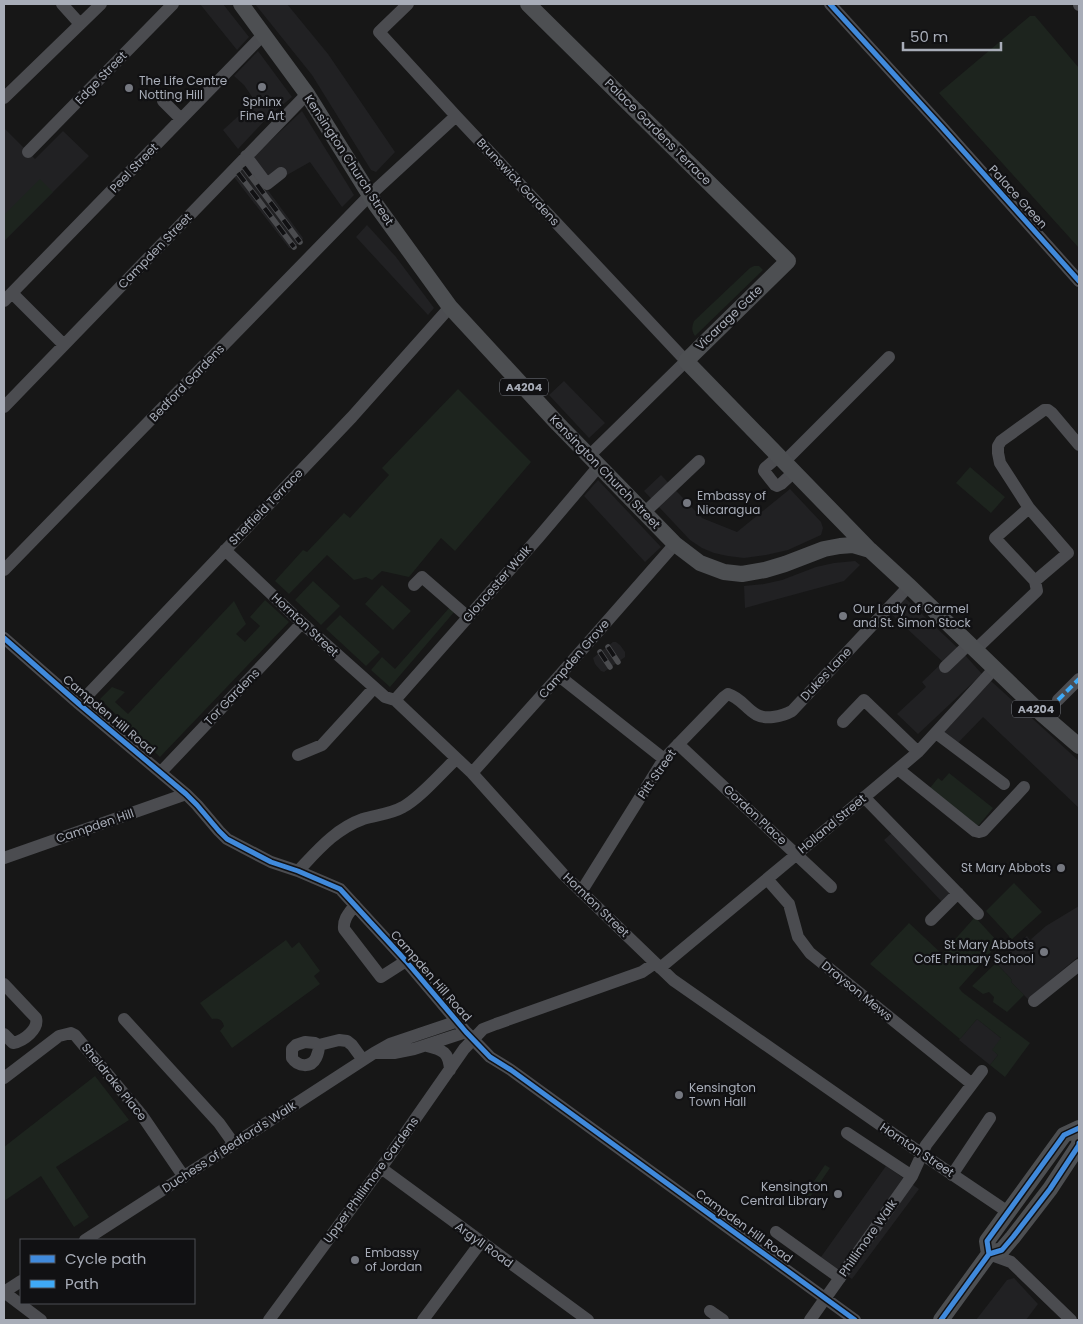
<svg xmlns="http://www.w3.org/2000/svg" width="1083" height="1324" viewBox="0 0 1083 1324" font-family="Poppins,sans-serif">
<style>
.built{fill:#212123}
.green{fill:#1d241e}
.lines{fill:none;stroke-linecap:round;stroke-linejoin:round}
.minor{stroke:#4b4c50;stroke-width:12}
.major{stroke:#4d4f52;stroke-width:16}
.rail-casing{stroke:#4b4c4f;stroke-width:5.5}
.rail{stroke:#111113;stroke-width:4;stroke-dasharray:11;stroke-linecap:butt}
.quiet{stroke:#3fa9f5;stroke-width:4;stroke-dasharray:8 4;stroke-linecap:butt}
.cycleway-casing{stroke:#111113;stroke-width:8}
.cycleway{stroke:#408adc;stroke-width:5}
.poi-dot{fill:#757880;stroke:#111113;stroke-width:2}
.labels{text-anchor:middle;stroke-width:4.5;stroke-linejoin:round;paint-order:stroke}
.shield{fill:#111113;stroke:#7b7e86;stroke-width:1}
.shield-label{font-size:11px;font-weight:bold;fill:#a8adb8}
.street-label{font-size:12px;fill:#a8adb8;stroke:#111113}
.poi-label{font-size:12px;fill:#a8adb8;stroke:#111113;text-anchor:start}
</style>
<rect width="100%" height="100%" fill="#171717"/>
<path class="built" d="M200,4H223L249,37L237,50Z
M255,4H287L328,54L395,152L376,172L371,170L312,75Z
M258,51L292,97L268,117L238,149L223,130L255,101L244,85L234,76Z
M302,111L354,195L342,207L310,162L287,175L266,179L251,159Z
M4,128L35,159L63,131L89,156L4,241Z
M248,163L303,238L302,241L294,247L289,248L234,177Z
M367,225L396,257L434,308L428,315L356,237Z
M564,381L605,423L589,438L549,395Z
M661,475L702,518L737,532L790,489L821,522L823,528L821,535L788,550L766,555L744,558L728,556L714,553L702,548L690,540L644,491Z
M598,480L661,547L645,562L584,496Z
M855,561L860,565L844,581L745,608L744,586L764,584L782,580L816,567L834,563Z
M904,597L964,654L982,674L918,734L897,714L926,687L922,682L943,662L889,612Z
M613,642H616L620,645L625,652V657L604,672L601,671L595,664L593,658Z
M991,681L1079,761V808L983,717L955,746L941,734Z
M894,831L952,891L942,902L884,840Z
M1079,906V956L1028,999L1011,982L1012,980L996,963L1014,947L1015,944L1018,941H1021L1027,936L1030,940L1046,926Z
M977,1019L1002,1039L993,1050L998,1055L990,1065L959,1040Z
M886,1166L919,1189L852,1279L821,1257Z
M1014,1278L1038,1304L1026,1320H976L1007,1280Z"/>
<path class="green" d="M1030,16H1035L1079,68V248L939,93Z
M40,179L53,192L4,241V215Z
M754,266H759L763,270L695,336C691,330 692,327 694,321L750,268Z
M458,389L531,462L455,551L441,538L409,577L382,571L372,580L366,577L354,580L327,555L289,594L275,581L303,550L307,552L344,513L350,518L389,475L382,468Z
M970,467L1005,497L991,513L956,483Z
M313,581L340,606L321,625L295,600Z
M382,585L411,611L393,630L365,604Z
M265,600L289,622L160,757L100,699L112,687L125,692L115,702L128,714L234,601L246,624L236,634L245,642L260,626L250,617Z
M450,607L455,611L390,687L371,670L382,657L395,669Z
M340,615L380,652L366,666L326,629Z
M949,773L993,808L978,826L930,788L938,778L942,781Z
M1014,883L1042,912L1010,941L1009,936L986,911Z
M975,917L998,942V944L959,988L962,992L1030,1043L1005,1077L990,1065L998,1055L992,1050L1001,1038L977,1019L960,1039L870,964L909,923L942,954Z
M286,940L292,948L299,942L320,971L314,976L320,984L232,1048L220,1031L224,1026C222,1019 218,1018 212,1019L200,1003Z
M996,963L1012,980L1011,982L1024,995L1007,1012L993,1002L994,997L989,992L983,994L972,986Z
M95,1076L129,1120L56,1167L89,1217L74,1227L41,1176L4,1201V1147Z
M825,1165L830,1168L804,1206L799,1203Z"/>
<g class="lines">
<path class="minor" d="M62,4L80,24
M408,4L379,32L456,116L686,361L589,456
M830,4L941,126L1079,281
M1079,4V5
M4,98L101,4
M163,101L181,119
M28,152L173,4
M246,156L267,184L281,173
M12,293L64,345
M4,301L263,35
M4,407L307,94
M779,456L765,468L764,471L775,485L777,486L781,484L794,472
M785,461L889,357
M644,513L699,461
M225,550L302,623L385,697L395,700L472,773L563,874L673,980L922,1154L1008,1212
M4,570L370,195L456,116
M1035,581L1068,553L1029,508L1000,463L998,453V446L1001,441L1044,410H1048L1052,413L1079,445
M414,585L422,577L468,617
M4,638L79,704L186,794L197,805L219,831L227,839L271,862L298,871L340,889L406,961L466,1032L490,1057L511,1070L855,1320
M975,650L1037,591L1035,581L995,538L1029,508
M945,667L969,644
M559,676L664,759
M395,700L538,538L599,466
M1058,700L1079,679
M79,704L352,417L450,307
M843,722L864,700L918,752
M936,733L1004,784
M678,744L831,887
M298,755L322,745L374,688
M898,769L975,831L979,832L983,831L1024,787
M161,772L302,623
M472,773L559,676L675,544
M864,797L978,914
M4,858L186,794
M298,871C317,851 335,829 363,819C376,815 391,814 403,807C420,798 441,773 456,759
M767,879L789,904L798,937L810,953L972,1084
M581,892L664,759L724,697L728,694C747,700 749,720 773,717C781,716 785,715 792,711L909,586
M355,905C349,913 343,919 344,929L381,977L406,961
M931,920L958,893
M660,968L797,854L918,752L994,669
M4,984L36,1018C39,1029 24,1041 13,1043L4,1034
M1034,1001L1079,965
M124,1019L219,1123L234,1144
M319,1045C319,1049 318,1054 316,1058C311,1068 298,1067 292,1058V1049L296,1045L305,1042L315,1043L319,1045L339,1040L347,1041L352,1045L363,1060
M427,1046C443,1050 449,1052 450,1070
M376,1053H394L414,1049L466,1032
M4,1078L59,1036L71,1033L75,1035L141,1114L184,1177
M847,1133L912,1176
M381,1168L588,1320
M952,1175L990,1118
M776,1232L840,1278
M85,1240L234,1144L374,1053L390,1044L458,1021
M989,1254L1011,1262L1071,1320
M4,1292L41,1320
M4,1292L21,1281
M710,1311L723,1320
M269,1320L381,1168L464,1049L483,1029L496,1024L642,972L655,963
M423,1320L481,1242
M810,1320L912,1176L926,1145L982,1071"/>
<path class="major" d="M241,4L307,94L376,205L450,307L558,424L675,544L700,563L724,572L742,574L765,570L785,564L824,549L840,546L853,545L870,550L909,586L1043,715L1079,746
M528,4L788,261L686,361L869,549
M989,1254L987,1241L1064,1135L1079,1128
M941,1320L989,1254L1002,1250L1013,1237L1050,1189L1079,1145V1143"/>
<defs>
<path id="rail" d="M244,167L300,242
M238,173L294,247
M608,647L618,662
M600,652L610,667"/>
</defs>
<use href="#rail" class="rail-casing"/>
<use href="#rail" class="rail"/>
<path class="quiet" d="M1058,700L1079,679"/>
<defs>
<path id="cycleway" d="M830,4L941,126L1079,281
M4,638L79,704L186,794L197,805L219,831L227,839L271,862L298,871L340,889L406,961L466,1032L490,1057L511,1070L855,1320
M989,1254L987,1241L1064,1135L1079,1128
M941,1320L989,1254L1002,1250L1013,1237L1050,1189L1079,1145V1143"/>
</defs>
<use href="#cycleway" class="cycleway-casing"/>
<use href="#cycleway" class="cycleway"/>
</g>
<g class="poi-dot">
<circle cx="262" cy="87" r="5"/>
<circle cx="129" cy="88" r="5"/>
<circle cx="687" cy="503" r="5"/>
<circle cx="843" cy="616" r="5"/>
<circle cx="1061" cy="868" r="5"/>
<circle cx="1044" cy="952" r="5"/>
<circle cx="679" cy="1095" r="5"/>
<circle cx="838" cy="1194" r="5"/>
<circle cx="355" cy="1260" r="5"/>
</g>
<g class="labels">
<g class="shield">
<rect x="500" y="378.5" width="48" height="17" rx="4"/>
<rect x="1012" y="700.5" width="48" height="17" rx="4"/>
</g>
<g class="shield-label">
<text x="524" y="391">A4204</text>
<text x="1036" y="713">A4204</text>
</g>
<g class="street-label">
<text transform="translate(101 78) rotate(-46)" y="4">Edge Street</text>
<text transform="translate(658 132) rotate(45)" y="4">Palace Gardens Terrace</text>
<text transform="translate(349 160) rotate(57)" y="4">Kensington Church Street</text>
<text transform="translate(134 168) rotate(-46)" y="4">Peel Street</text>
<text transform="translate(518 182) rotate(47)" y="4">Brunswick Gardens</text>
<text transform="translate(1018 197) rotate(48)" y="4">Palace Green</text>
<text transform="translate(155 251) rotate(-46)" y="4">Campden Street</text>
<text transform="translate(729 318) rotate(-44)" y="4">Vicarage Gate</text>
<text transform="translate(187 383) rotate(-46)" y="4">Bedford Gardens</text>
<text transform="translate(605 472) rotate(46)" y="4">Kensington Church Street</text>
<text transform="translate(266 507) rotate(-46)" y="4">Sheffield Terrace</text>
<text transform="translate(497 584) rotate(-49)" y="4">Gloucester Walk</text>
<text transform="translate(305 625) rotate(43)" y="4">Hornton Street</text>
<text transform="translate(574 659) rotate(-49)" y="4">Campden Grove</text>
<text transform="translate(826 674) rotate(-47)" y="4">Dukes Lane</text>
<text transform="translate(232 697) rotate(-46)" y="4">Tor Gardens</text>
<text transform="translate(109 715) rotate(40)" y="4">Campden Hill Road</text>
<text transform="translate(657 774) rotate(-55)" y="4">Pitt Street</text>
<text transform="translate(755 815) rotate(43)" y="4">Gordon Place</text>
<text transform="translate(832 824) rotate(-40)" y="4">Holland Street</text>
<text transform="translate(95 826) rotate(-19)" y="4">Campden Hill</text>
<text transform="translate(596 905) rotate(44)" y="4">Hornton Street</text>
<text transform="translate(431 976) rotate(49)" y="4">Campden Hill Road</text>
<text transform="translate(857 991) rotate(39)" y="4">Drayson Mews</text>
<text transform="translate(114 1082) rotate(51)" y="4">Sheldrake Place</text>
<text transform="translate(229 1147) rotate(-33)" y="4">Duchess of Bedford's Walk</text>
<text transform="translate(917 1150) rotate(34)" y="4">Hornton Street</text>
<text transform="translate(371 1180) rotate(-54)" y="4">Upper Phillimore Gardens</text>
<text transform="translate(744 1226) rotate(36)" y="4">Campden Hill Road</text>
<text transform="translate(868 1238) rotate(-55)" y="4">Phillimore Walk</text>
<text transform="translate(484 1245) rotate(36)" y="4">Argyll Road</text>
</g>
<g class="poi-label">
<text x="139" y="85">The Life Centre<tspan x="139" dy="14">Notting Hill</tspan></text>
<text x="262" y="106" text-anchor="middle">Sphinx<tspan x="262" dy="14">Fine Art</tspan></text>
<text x="697" y="500">Embassy of<tspan x="697" dy="14">Nicaragua</tspan></text>
<text x="853" y="613">Our Lady of Carmel<tspan x="853" dy="14">and St. Simon Stock</tspan></text>
<text x="1051" y="872" text-anchor="end">St Mary Abbots</text>
<text x="1034" y="949" text-anchor="end">St Mary Abbots<tspan x="1034" dy="14">CofE Primary School</tspan></text>
<text x="689" y="1092">Kensington<tspan x="689" dy="14">Town Hall</tspan></text>
<text x="828" y="1191" text-anchor="end">Kensington<tspan x="828" dy="14">Central Library</tspan></text>
<text x="365" y="1257">Embassy<tspan x="365" dy="14">of Jordan</tspan></text>
</g>
</g>
<rect width="1083" height="1324" fill="none" stroke="#a8adb8" stroke-width="10"/>
<rect x="20" y="1239" width="175" height="65" fill="#111113" stroke="#4d4f55"/>
<rect x="30" y="1255" width="25" height="8" fill="#408adc" stroke="#4d4f55"/>
<text x="65" y="1264" font-size="15" fill="#a8adb8">Cycle path</text>
<rect x="30" y="1280" width="25" height="8" fill="#3fa9f5" stroke="#4d4f55"/>
<text x="65" y="1289" font-size="15" fill="#a8adb8">Path</text>
<path d="M903 42v8h98v-8" fill="none" stroke="#a8adb8" stroke-width="2.5"/>
<text x="910" y="42" font-size="15" fill="#a8adb8" stroke="#111113" stroke-width="4" paint-order="stroke">50 m</text>
</svg>
